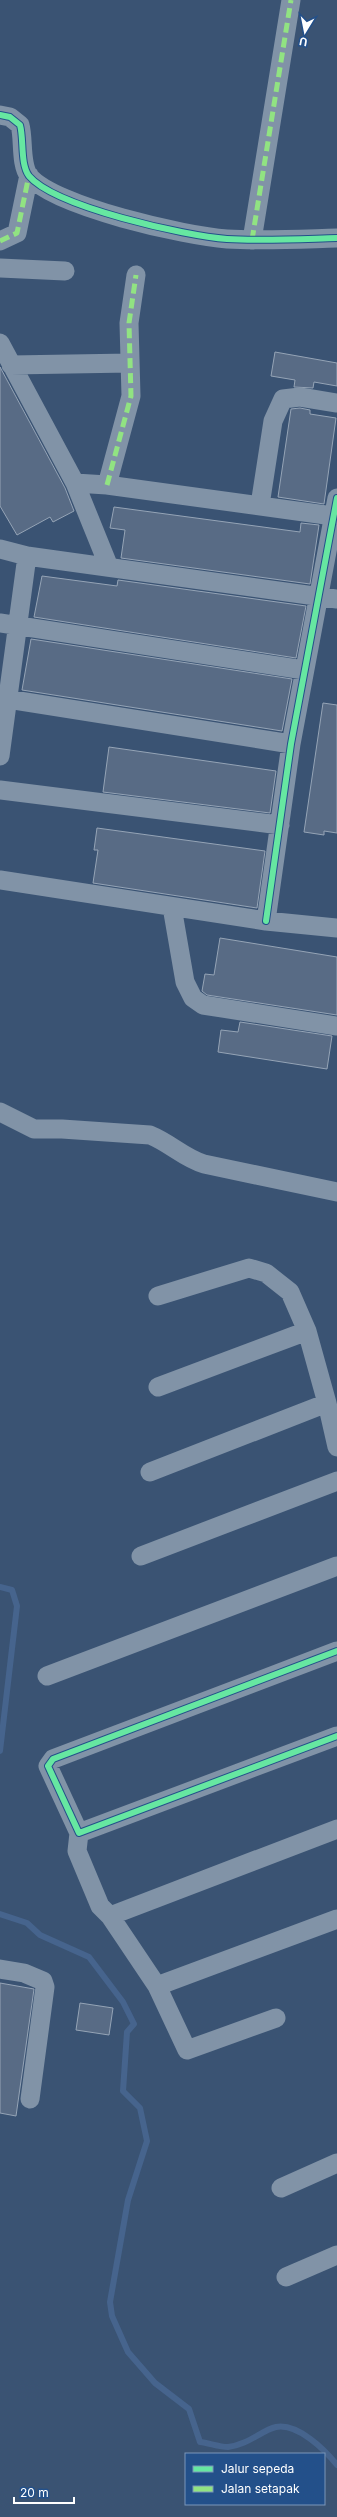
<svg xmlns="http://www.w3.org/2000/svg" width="337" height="2517" viewBox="0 0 337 2517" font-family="Inter,sans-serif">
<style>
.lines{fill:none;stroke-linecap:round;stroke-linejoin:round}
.stream{stroke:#46648d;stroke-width:6}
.building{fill:#586b85;stroke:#95a4b6}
.minor{stroke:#8193a7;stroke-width:19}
.quiet{stroke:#91e382;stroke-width:5;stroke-dasharray:10 5;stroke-linecap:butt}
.cycleway-casing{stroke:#23508a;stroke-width:8}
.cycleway{stroke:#66e7a1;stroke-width:6}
</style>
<rect width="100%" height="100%" fill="#3a5373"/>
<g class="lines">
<path class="stream" d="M0,1587L12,1590L17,1606L0,1751
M0,1914L27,1923L40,1935L89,1957L123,2002L134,2024L127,2032L123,2091L140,2108L147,2141L128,2200L110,2302L112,2316L128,2352L155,2383L189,2409L200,2442C209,2443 219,2447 228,2447C248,2445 262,2430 276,2427C298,2423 325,2450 337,2465"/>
</g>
<path class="building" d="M275,352L337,363V386L314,382L313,388L294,387L295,380L271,376Z
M0,367L65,488L74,511L53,522L50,517L17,535L0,506Z
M300,408L310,410V414L336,418L324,504L278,497L291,409Z
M114,507L300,532L301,523L319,525L310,584L121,558L125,530L110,528Z
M42,576L117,586L118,580L306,606L296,658L34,617Z
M31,639L292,679L282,731L22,690Z
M323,703L337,705V833L324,831V835L304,832Z
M109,747L276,771L270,813L103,792Z
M97,828L265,851L257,908L93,883L98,850H94Z
M220,938L337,957V1015L207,995L202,991L205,974L214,975Z
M240,1022L332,1036L327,1069L218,1052L221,1030L238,1032Z
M0,1983L34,1989L16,2116L0,2113Z
M80,2003L113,2008L109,2035L76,2030Z"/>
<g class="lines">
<path class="minor" d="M0,115L10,117L20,125C24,139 20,164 29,176C55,207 186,236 227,239C264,241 301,239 337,238
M252,240L291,0
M0,241L17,233L29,175
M0,268L65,271
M0,343L75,483L109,567
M11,365L130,363
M75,483L107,485L333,516
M107,485L131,396L129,323L136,275
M260,505L273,421L283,399L300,397L337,403
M0,549L27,556L337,599
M0,623L304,670
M0,698L291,744
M0,756L27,556
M0,790L280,825
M0,880L266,921L337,928
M172,907L185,982L193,998L203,1005L337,1026
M266,921L291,744L337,498
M0,1112L34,1129H62L150,1135C170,1143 184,1158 204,1164L337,1192
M158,1296L249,1268L266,1273L290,1292L307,1331L327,1403L337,1447
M158,1387L307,1331
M150,1472L327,1403
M141,1556L337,1481
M337,1651L53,1759L48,1766L79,1833L337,1736
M47,1676L337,1566
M79,1833L77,1851L100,1906L110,1916L157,1986L187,2050L276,2018
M110,1916L337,1829
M0,1969L24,1973L43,1981L45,1987L30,2099
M157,1986L337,1919
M281,2188L337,2163
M286,2277L337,2255"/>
<path class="quiet" d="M252,240L291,0
M0,241L17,233L29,175
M107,485L131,396L129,323L136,275"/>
<defs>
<path id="cycleway" d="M0,115L10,117L20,125C24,139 20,164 29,176C55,207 186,236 227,239C264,241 301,239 337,238
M266,921L291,744L337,498
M337,1651L53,1759L48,1766L79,1833L337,1736"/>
</defs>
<use href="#cycleway" class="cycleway-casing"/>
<use href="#cycleway" class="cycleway"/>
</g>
<rect x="185" y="2453" width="140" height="52" fill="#23508a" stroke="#7b96b9"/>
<rect x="193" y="2466" width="20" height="6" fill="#66e7a1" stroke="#7b96b9"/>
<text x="221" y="2473" font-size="12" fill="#ffffff">Jalur sepeda</text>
<rect x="193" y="2486" width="20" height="6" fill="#91e382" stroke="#7b96b9"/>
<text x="221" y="2493" font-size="12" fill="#ffffff">Jalan setapak</text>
<g transform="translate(305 32) rotate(190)" stroke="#23508a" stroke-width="3" paint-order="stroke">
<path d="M0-3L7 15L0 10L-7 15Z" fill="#ffffff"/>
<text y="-6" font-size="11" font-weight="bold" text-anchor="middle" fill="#ffffff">U</text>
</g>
<path d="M14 2497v6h60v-6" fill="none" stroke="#ffffff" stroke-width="2"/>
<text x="20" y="2497" font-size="12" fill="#ffffff" stroke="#23508a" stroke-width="3" paint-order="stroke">20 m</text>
</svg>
